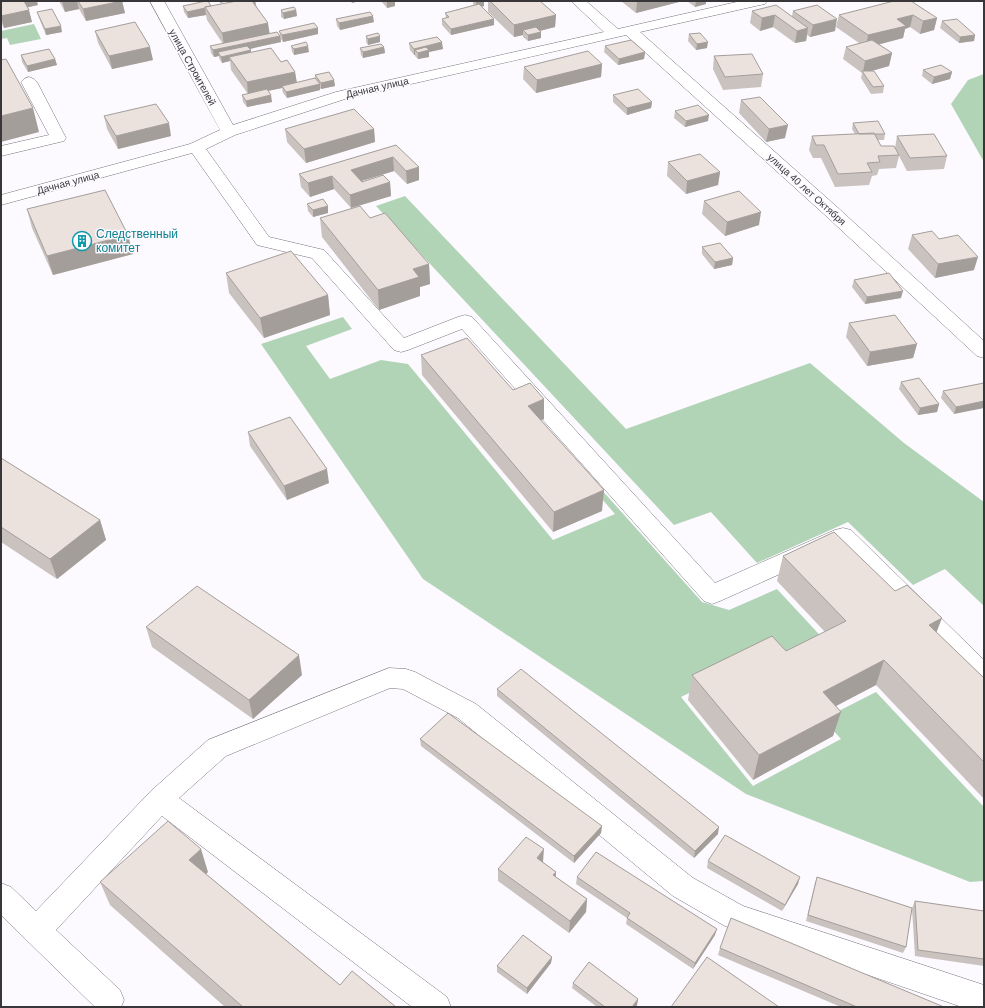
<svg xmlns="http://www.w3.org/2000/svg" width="985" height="1008" viewBox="0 0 985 1008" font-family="Arial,sans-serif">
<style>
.green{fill:#b2d4b6}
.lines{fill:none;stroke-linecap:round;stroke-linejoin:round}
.minor-casing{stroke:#77747b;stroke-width:1}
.minor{fill:#fff;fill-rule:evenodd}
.wall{fill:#cac2bf}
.shaded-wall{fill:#a49e9b}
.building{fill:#ebe2de;stroke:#a49e9b}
.labels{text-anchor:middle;stroke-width:3;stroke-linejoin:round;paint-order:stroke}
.far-street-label{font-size:10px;fill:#383639;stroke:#fcf9ff}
.culture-label{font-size:12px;fill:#0d838f;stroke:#fcf9ff;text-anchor:start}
</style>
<rect width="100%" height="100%" fill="#fcf9ff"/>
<path class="green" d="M34,24L41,39L10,45L7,38L1,39V31Z
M984,74V162L951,104L968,80Z
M405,196L626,429L810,363L904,443L984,502V606L945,569L913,585L848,522L757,563L711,512L674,525L376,206Z
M343,317L352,329L306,346L330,379L381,360L408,364L553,540L615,514L554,444L558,441L702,602L729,610L777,589L829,645L766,655L681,697L753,786L841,739L823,719L876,692L984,807V881L970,882L746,794L423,579L261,344Z"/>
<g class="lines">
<defs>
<path id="minor" d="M150,1H164L233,125L336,92L604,32L571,1H586L618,29L741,1H767L765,4L760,5L640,32L837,207L984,341V358L977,356L825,215L626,35L345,99L235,135L206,149L269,237L324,250L404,338L458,317L465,315L472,317L715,583L835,530L843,528L851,530L984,660V686L975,683L840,547L720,601L712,604L704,601L462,329L408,350L401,352L394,350L312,258L257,245L192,153L1,205V195L190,144L220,130Z
M29,77L34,79L37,82L66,138L64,141L1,156V146L49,135L21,82L24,79Z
M389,668L406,669L415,672L476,704L693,878L743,906L984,985V1007H962L725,926L673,896L458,718L403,689L390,688L226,756L179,798L447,997L451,1007H412L162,816L56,930L120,990L124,1000L121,1007H95L1,915V883L11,887L36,911L151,791L208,740Z"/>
</defs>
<use href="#minor" class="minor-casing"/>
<use href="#minor" class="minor"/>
</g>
<path class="wall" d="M1,1L38,5L27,7L32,22L4,28L1,22Z
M59,1H122L125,13L86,21L79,9L65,12Z
M235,1H255L256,5L270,34L280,35L279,31L318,34L283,42L281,39V42L250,49L251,52L281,62L295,72L297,83L315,78V75L334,80L335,86L321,89L320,88V90L287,98L283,93L282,88L268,91L272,102L247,107L243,102L242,95L248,94L231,70L230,61L222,63L219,58V56L214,57L211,53L210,46L223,44L207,20L206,15L188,18L184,12L183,6H211Z
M381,1H395V6L387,8Z
M473,1H484V6L482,7L494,19V25L451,35L442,25V19L446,18L445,13L474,5L473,4Z
M488,1H540L556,15L555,27L540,31L541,32V38L528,41L523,37V35L514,37L488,12Z
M621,1H679V2L636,13Z
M687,1H706V4L695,7Z
M894,1L937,18L934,30L920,34L910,27L905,29L903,38L879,44L892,53L889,66L872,71L884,86L883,93L871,94L861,78L862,73L843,59L846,47L859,43L836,27L839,15Z
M281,10H296L297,16L284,19L281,17Z
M752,11L792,16L793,11L835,31L810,37L807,35L806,41L795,43L773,27L760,31L750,23Z
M37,12L62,32L46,35L39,18Z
M336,19L374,22L340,30L337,26Z
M942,21L975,35L974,41L959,43L940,28Z
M95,31L153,60L112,69L98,43Z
M689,34L707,48L696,50L688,41Z
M366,36L380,42L368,45L366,42Z
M409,43L443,49L429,52V57L418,59L415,56V55H414L410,50Z
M291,46L309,52L294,55L292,52Z
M605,46L645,52L644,59L618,65L604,52Z
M384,47L385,53L363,58L361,55L360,48Z
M21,55L55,59L57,65L28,72L22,62Z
M714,56L763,74L761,87L723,90L713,69Z
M602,64L601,77L536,93L523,79L524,67Z
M923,70L952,72L950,79L932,84L922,76Z
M613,95L652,102L651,108L627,115L613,102Z
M741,100L785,138L766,142L739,113Z
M675,111L708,121L685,127L674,118Z
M104,116L171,136L118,149L107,129Z
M853,123L885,134L884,140H878L881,146L895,148L897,136L947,156L944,169L907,171L899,156L896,168L879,169L877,175L872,176L869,185L835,187L821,158H813L809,150L812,136L855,134L852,129Z
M285,129H374L375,142L306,163L287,142Z
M396,145L419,180L407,184L394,171L361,181L362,182H390L391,196L351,208L334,189L310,197L301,187L299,174Z
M668,162L720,172L718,185L686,194L667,176Z
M704,201L759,225L725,236L702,214Z
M307,204L328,213L313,217L308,211Z
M27,209L133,254L53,275L32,228Z
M320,218H370L429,264L430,284L420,287V296L379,310L322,237Z
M912,235L939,239L974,270L935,278L908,249Z
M702,247L733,258L732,265L714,269L702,254Z
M226,273L328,295L330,315L264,338L229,293Z
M854,280L901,298L865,304L852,287Z
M849,323L917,344L913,358L867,366L846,337Z
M421,355L513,390L544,399V419L541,421L602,511L553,532L422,375Z
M901,382L939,404L937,412L918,415L899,389Z
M984,383L954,414L941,398L943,391Z
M248,432L329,483L287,500L250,446Z
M1,458L100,520L106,540L57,579L1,542Z
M783,556L936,632L984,678V799L876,685L836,706L841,712L833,736L753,780L688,700L692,675L786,651L825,632L777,581Z
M146,627L302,675L253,719L152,647Z
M497,689L718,834L694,858L497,696Z
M420,739L602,826L601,833L574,863L421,746Z
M708,861L798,884L782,911L707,868Z
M543,862L556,872V877L587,899L586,912L569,933L498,881V869Z
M208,872L206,874L340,985L396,1007H225L110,905L100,882Z
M577,877L715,935L693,969L626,924L627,918L576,884Z
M817,877L912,908L915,901L984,911V966L915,956L912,909L906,947L903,953L806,921L815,883Z
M720,948L944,1007H841L718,955Z
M552,957L551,963L527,994L497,972V966Z
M573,983L638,999L637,1005L636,1007H597L572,988Z"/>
<path class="shaded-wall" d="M23,1H37L38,5L25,8Z
M62,1H77L79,9L65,12Z
M122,1L125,13L86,21L83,9Z
M220,1H229L220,3Z
M245,1H255L256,5Z
M351,1H360L352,3Z
M390,1H395V6L387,8V2Z
M476,1H484V6L476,8Z
M637,1H679V2L636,13Z
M696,1H706V4L695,7Z
M205,8L206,15L188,18L187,12Z
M29,10L32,22L4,28L1,16Z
M296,10L297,16L284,19L283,13Z
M556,15L555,27L527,34L523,30V35L514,37V25Z
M775,15L773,27L760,31L762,18Z
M913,15L910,27L905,29L903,38L866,48L868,35L897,19Z
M373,16L374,22L340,30L339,23Z
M937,18L934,30L920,34L923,21Z
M494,19V25L451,35V29Z
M837,19L835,31L810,37L813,25Z
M268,23L270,36L224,45L222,33Z
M61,26L62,32L46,35L45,29Z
M318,28V34L283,42L282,35Z
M808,28L806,41L795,43L797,31Z
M541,32V38L528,41V35Z
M975,35L974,41L959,43L960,37Z
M280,36L281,42L221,55L218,52L219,56L214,57L213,50Z
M380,36V42L368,45V39Z
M442,42L443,49L429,52V57L418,59V53L415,50V55H414V49Z
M708,42L707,48L696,50L697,44Z
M308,46L309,52L294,55V49Z
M150,47L153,60L112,69L109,56Z
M384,47L385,53L363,58V52Z
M251,50V57H229L230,61L222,63L221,57Z
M645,52L644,59L618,65L619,59Z
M892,53L889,66L864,73L863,72L865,61Z
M55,59L57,65L28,72L27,66Z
M602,64L601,77L536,93L537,80Z
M295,72L297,84L282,86V88L248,95L247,82Z
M952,72L950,79L932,84L934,77Z
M334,80L335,86L321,89V83Z
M320,84V90L287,98L286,92Z
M271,95L272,102L247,107L246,101Z
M652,102L651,108L627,115V108Z
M33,108L39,132L1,142V116Z
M709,115L708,121L685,127L686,121Z
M169,123L171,136L118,149L116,136Z
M788,125L785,138L766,142L769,129Z
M374,129L375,142L306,163L304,149Z
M393,157L394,171L352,184L351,170Z
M419,167V180L407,184L406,171Z
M720,172L718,185L686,194L687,181Z
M332,176L334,189L310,197L308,183Z
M390,182L391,196L351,208L350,195Z
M328,206V213L313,217V210Z
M761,212L759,225L725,236L727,222Z
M128,235L133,254L53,275L47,256Z
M978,257L974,270L935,278L938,264Z
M733,258L732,265L714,269L715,262Z
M429,264L430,284L420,287V296L379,310L378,290L413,269Z
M903,291L901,298L865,304L867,297Z
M328,295L330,315L264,338L260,318Z
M917,344L913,358L867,366L870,352Z
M544,399V419L527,426L528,406Z
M984,401V408L954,414L956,407Z
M939,404L937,412L918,415L920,408Z
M327,469L329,483L287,500L284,486Z
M604,490L602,511L553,532L554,512Z
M100,520L106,540L57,579L50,559Z
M942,618L932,644L929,625Z
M299,655L302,675L253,719L249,700Z
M884,660L876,685L815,717L823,692Z
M841,712L833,736L753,780L759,755Z
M602,826L601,833L574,863V856Z
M719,827L718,834L694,858L695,851Z
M201,849L208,872L196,884L189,860Z
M544,849L543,862L536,870L537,858Z
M556,872L555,884L553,875Z
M800,877L798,884L782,911L785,905Z
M587,899L586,912L569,933L570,921Z
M717,929L715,935L693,969L695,963Z
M552,957L551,963L527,994V988Z
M638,999L637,1005L636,1007H632Z"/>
<path class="building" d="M1,1H24L29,10L1,16Z
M78,1H122L83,9Z
M206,1H208L211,6L205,7V8L187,12L183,6Z
M237,1H252L268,23L222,33L205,7Z
M490,1H540L556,15L514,25Z
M894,1H911L937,18L923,21L913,15L897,19L906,26L868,35L839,15Z
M479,4L494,19L451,29L442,19L449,17L445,13Z
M776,5L808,28L797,31L775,15L762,18L752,11Z
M817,5L837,19L813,25L793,11Z
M294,7L296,10L283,13L281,10Z
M52,9L61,26L45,29L37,12Z
M370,12L373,16L339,23L336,19Z
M957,19L975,35L960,37L942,21Z
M135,22L150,47L109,56L95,31Z
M314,23L318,28L282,35L279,31Z
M536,27L541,32L528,35L523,30Z
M277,32L280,36L213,50L210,46Z
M378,33L380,36L368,39L366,36Z
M700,33L708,42L697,44L689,34Z
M437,37L442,42L414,49L409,43Z
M631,40L645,52L619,59L605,46Z
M872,40L892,53L865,61L846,47Z
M306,42L308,46L294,49L291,46Z
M381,44L384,47L363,52L360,48Z
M247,46L251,50L221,57L218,52Z
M426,47L429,50L418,53L415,50Z
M271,48L281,62L287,60L295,72L247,82L229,57Z
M49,49L55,59L27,66L21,55Z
M588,51L602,64L537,80L524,67Z
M752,54L763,74L725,77L714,56Z
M6,59L33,108L1,116V60Z
M941,65L952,72L934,77L923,70Z
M862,71H874L884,86L873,87Z
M329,72L334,80L321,83L315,75Z
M315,78L320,84L286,92L282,86Z
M267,89L271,95L246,101L242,95Z
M638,89L652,102L627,108L613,95Z
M760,97L788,125L769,129L741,100Z
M156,104L169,123L116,136L104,116Z
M698,105L709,115L686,121L675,111Z
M354,109L374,129L304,149L285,129Z
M878,121L885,134H859L853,123Z
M874,133L881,146H894L899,155L878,156L880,162L867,163L872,172L838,174L824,145H816L812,136Z
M934,134L947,156L910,158L897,136Z
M396,145L419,167L406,171L393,157L351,170L362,182L383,175L390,182L350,195L332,176L308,183L299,174Z
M700,154L720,172L687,181L668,162Z
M105,190L128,235L47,256L27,209Z
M739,191L761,212L727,222L704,201Z
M323,199L328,206L313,210L307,204Z
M360,206L370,218L385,213L429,264L413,269L419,277L378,290L320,218Z
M932,231L939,239L958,235L978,257L938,264L912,235Z
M720,243L733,258L715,262L702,247Z
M291,251L328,295L260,318L226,273Z
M889,273L903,291L867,297L854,280Z
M895,315L917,344L870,352L849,323Z
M467,338L513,390L530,383L544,399L528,406L604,490L554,512L421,355Z
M919,378L939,404L920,408L901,382Z
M984,383V401L956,407L943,391Z
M290,417L327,469L284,486L248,432Z
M1,458L100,520L50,559L1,527Z
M834,532L895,591L907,585L942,618L929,625L984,678V762L884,660L823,692L841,712L759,755L692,675L772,636L786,651L846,621L783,556Z
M197,586L299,655L249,700L146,627Z
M521,669L719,827L695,851L497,689Z
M448,713L602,826L574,856L420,739Z
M168,821L201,849L189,860L340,985L352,971L396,1007H243L100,882Z
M725,835L800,877L785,905L708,861Z
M526,837L544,849L537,858L556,872L553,875L587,899L570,921L498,869Z
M596,852L717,929L695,963L627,918L630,913L577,877Z
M817,877L912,908L906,947L808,915Z
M915,901L984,911V959L918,950Z
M731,918L944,1007H857L720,948Z
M523,935L552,957L527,988L497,966Z
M707,957L779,1007H671Z
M589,962L638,999L632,1007H605L573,983Z"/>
<defs>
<symbol id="building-ring" viewBox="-11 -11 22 22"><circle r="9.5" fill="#fcf9ff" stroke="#0f9aa8" stroke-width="1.5"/><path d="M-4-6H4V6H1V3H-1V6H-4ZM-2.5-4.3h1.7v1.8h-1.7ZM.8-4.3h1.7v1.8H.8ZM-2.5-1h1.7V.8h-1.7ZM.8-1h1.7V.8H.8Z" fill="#0f9aa8"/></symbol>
</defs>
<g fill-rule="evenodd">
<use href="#building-ring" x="71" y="230" width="22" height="22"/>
</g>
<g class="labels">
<g class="far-street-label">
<text transform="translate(193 67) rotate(61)" y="4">улица Строителей</text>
<text transform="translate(377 87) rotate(-13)" y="4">Дачная улица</text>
<text transform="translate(68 182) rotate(-15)" y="4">Дачная улица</text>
<text transform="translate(807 189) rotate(42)" y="4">улица 40 лет Октября</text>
</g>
<g class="culture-label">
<text x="96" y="238">Следственный<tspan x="96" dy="14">комитет</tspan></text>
</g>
</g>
<rect width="985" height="1008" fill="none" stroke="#383639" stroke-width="4"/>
</svg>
